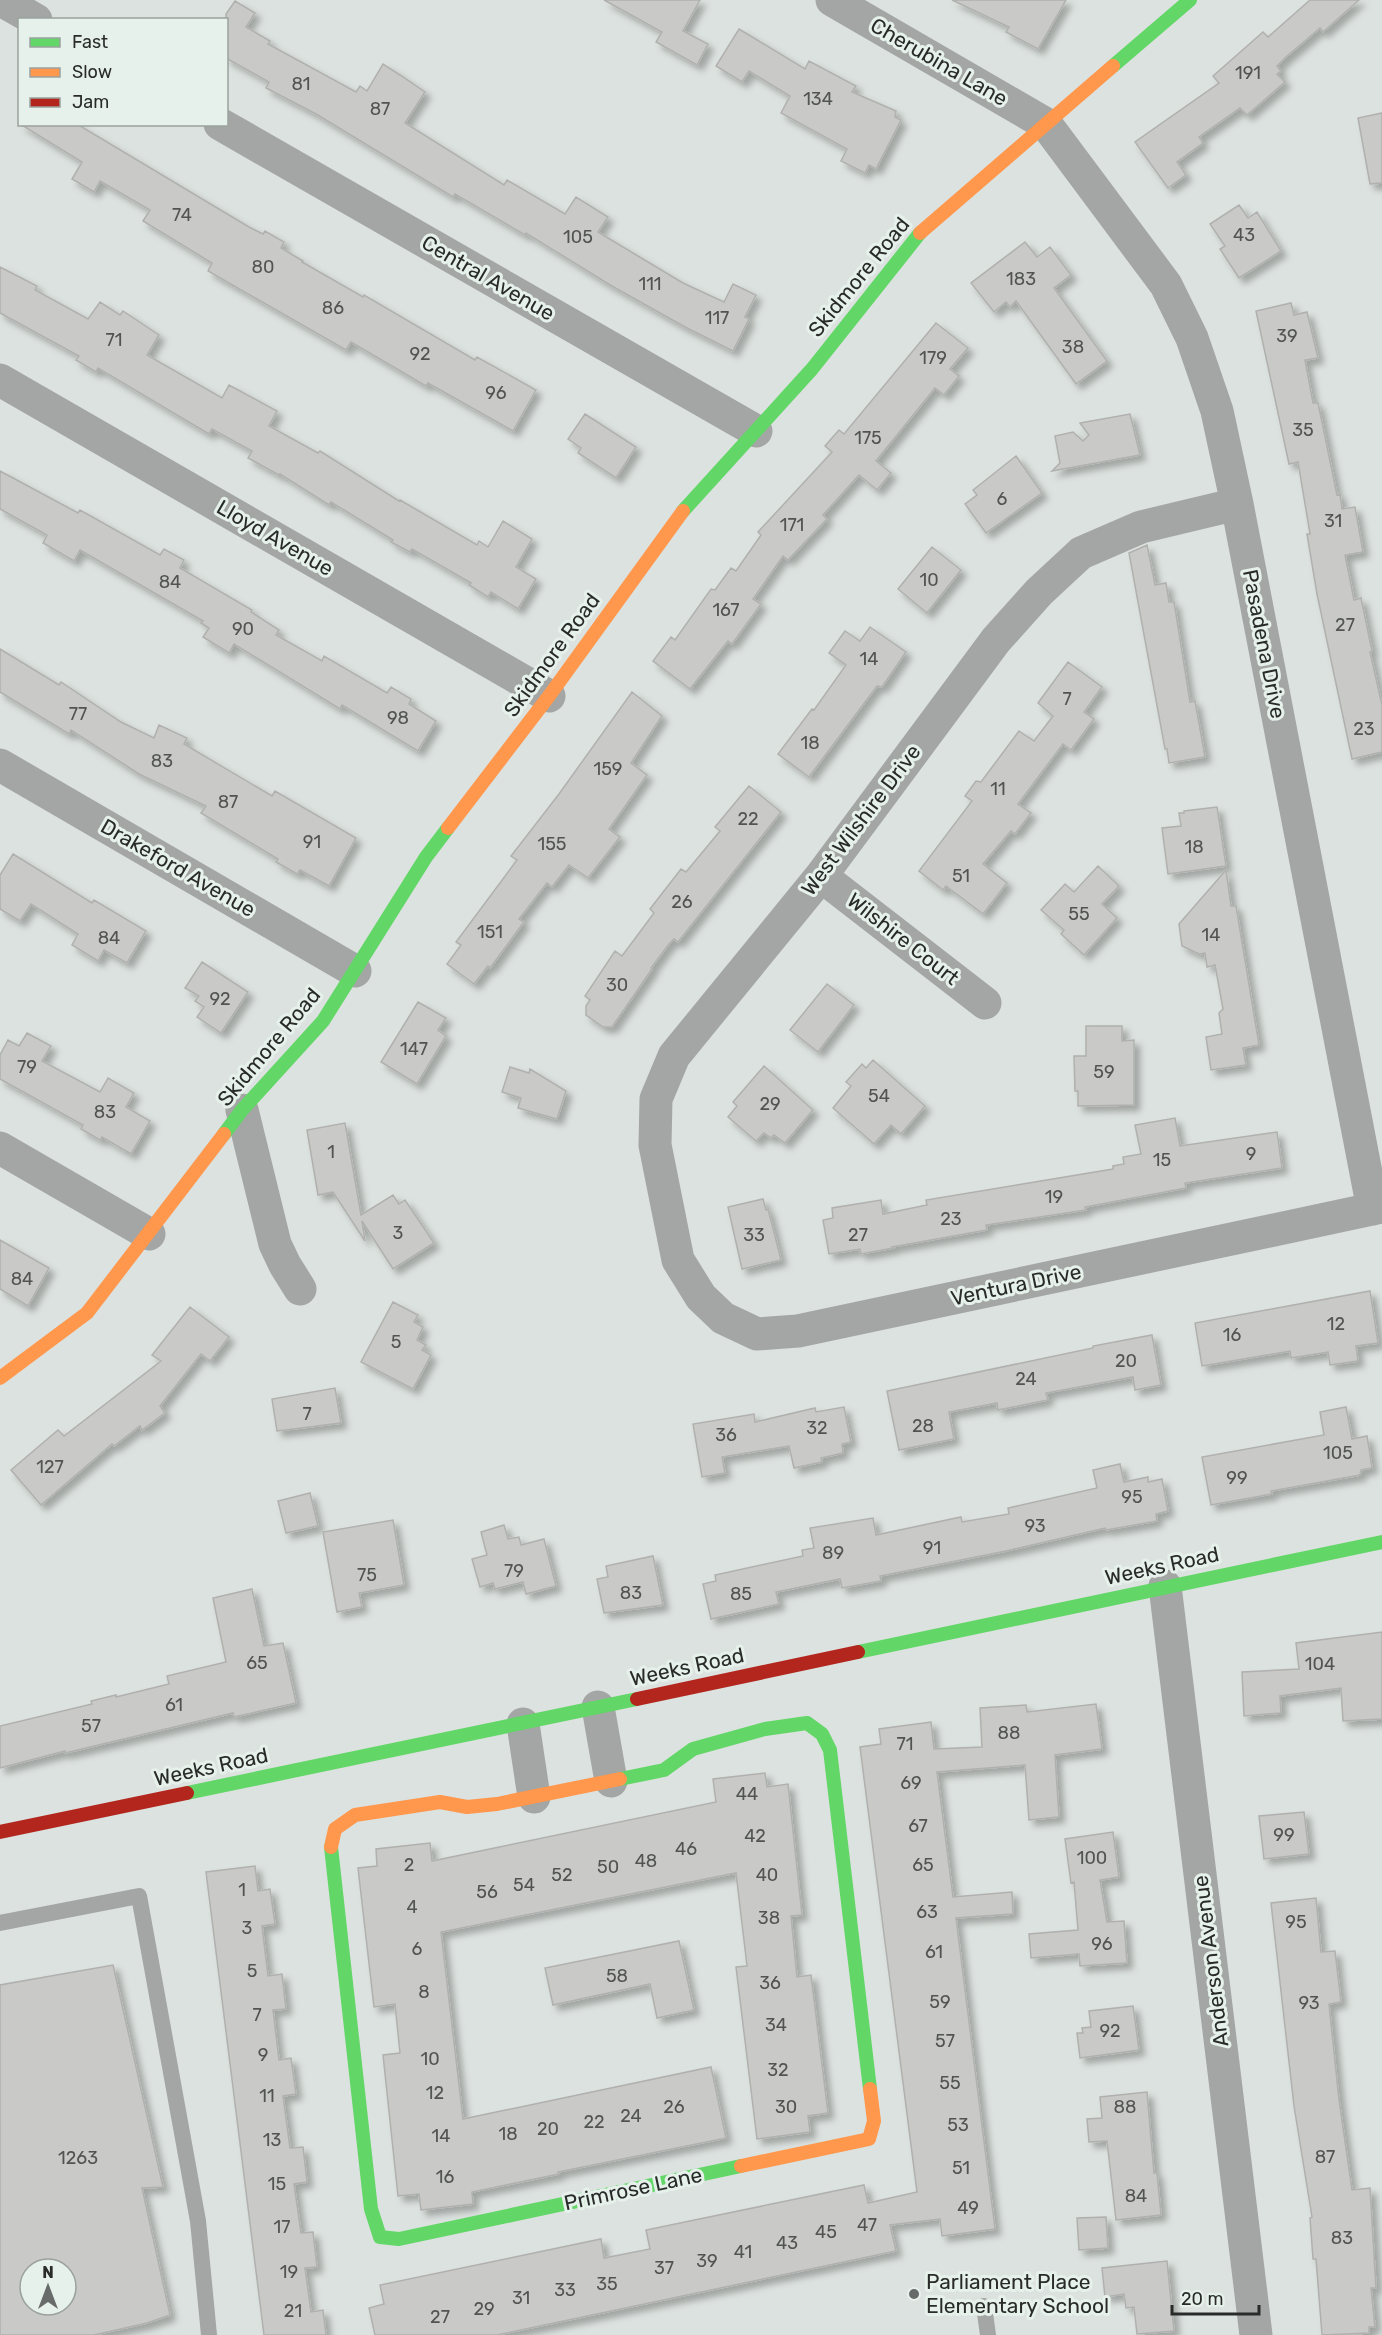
<svg xmlns="http://www.w3.org/2000/svg" width="1382" height="2335" viewBox="0 0 1382 2335" font-family="Rubik,sans-serif">
<style>
.building{fill:#c9c9c7;stroke:#b0b1af;stroke-width:1.5;fill-rule:evenodd;filter:url(#shadow)}
.lines{fill:none;stroke-linecap:round;stroke-linejoin:round}
.lane{stroke:#a3a6a4;stroke-width:16}
.street{stroke:#a3a6a4;stroke-width:33}
.fast{stroke:#63d668;stroke-width:14}
.slow{stroke:#ff974d;stroke-width:14}
.jam{stroke:#b3261e;stroke-width:14}
.poi-dot{fill:#676b69;stroke:#e7f1ec;stroke-width:2}
.labels{text-anchor:middle;stroke-width:6;stroke-linejoin:round;paint-order:stroke}
.number-label{font-size:18px;fill:#525452}
.street-label{font-size:21px;fill:#282b29;stroke:#e7f1ec}
.poi-label{font-size:21px;fill:#282b29;stroke:#e7f1ec;text-anchor:start}
</style>
<defs>
<filter id="shadow"><feDropShadow dx="5.5" dy="5.5" stdDeviation="3" flood-color="#0004"/></filter>
</defs>
<rect width="100%" height="100%" fill="#dce2df"/>
<path class="building" d="M604,0H700L683,31L708,44L697,65L656,42L662,32Z
M952,0H1066L1038,49L1006,32L1009,27Z
M1310,0H1359L1323,32L1320,28L1286,57L1277,66L1281,71L1277,74L1285,82L1247,115L1240,108L1199,137L1203,143L1177,162L1186,175L1168,188L1135,142L1219,83L1213,76L1263,32L1268,37Z
M235,1L255,13L246,27L270,41L268,44L356,92L360,86L367,91L383,64L400,75L425,92L405,123L504,185L507,180L565,214L576,197L608,217L598,232L683,283L724,302L733,284L756,295L745,317L749,319L733,351L685,327L610,285L526,233L525,235L455,194L453,197L316,114L266,88L269,82L226,58V14Z
M739,29L805,69L809,61L856,86L852,92L896,111L895,117L901,120L876,169L869,165L865,173L841,161L847,149L781,113L790,96L749,71L742,82L716,66Z
M1382,113V183L1370,184L1358,118Z
M20,124H77L249,227L263,234L265,231L284,242L281,248L303,261L302,262L363,297L364,295L475,360L477,357L536,390L513,431L428,383L426,386L351,342L346,350L208,271L212,263L143,221L150,210L100,181L94,192L72,179L82,162Z
M1239,205L1248,218L1257,212L1281,251L1239,278L1220,249L1225,246L1210,224Z
M1025,242L1037,257L1050,247L1071,275L1054,288L1107,361L1076,384L1016,301L1010,307L1006,302L994,312L971,283Z
M0,267L37,286L35,290L88,319L100,302L120,315L123,311L159,335L147,355L222,398L229,385L277,411L269,426L318,453L320,451L399,501L400,500L477,545L479,541L488,547L503,521L532,539L516,567L536,579L518,609L491,592L488,597L469,585L471,583L412,549L410,552L391,542L393,540L331,502L329,505L280,474L279,475L248,458L252,451L212,429L209,434L98,368L96,372L76,360L79,356L0,313Z
M1291,303L1294,315L1307,312L1318,358L1305,360L1313,403H1318L1337,495L1340,494L1342,509L1355,507L1363,552L1345,555L1354,600L1361,598L1372,651L1370,652L1382,705V752L1352,759L1317,594L1307,534H1310L1298,462L1289,464L1256,311Z
M936,323L968,348L950,369L959,376L944,395L935,388L876,461L891,473L877,490L859,475L823,515L827,519L788,560L783,556L753,599L761,604L732,644L728,641L690,689L653,661L671,637L675,640L711,589L715,590L731,568L736,571L761,535L758,532L832,452L825,446L839,430L844,434Z
M585,414L636,447L616,478L578,453L581,448L568,439Z
M1130,414L1140,455L1052,471L1060,463L1055,436L1073,432L1083,441L1089,435L1080,423Z
M1016,456L1042,493L986,533L965,504L977,495L973,490Z
M0,471L78,513L80,510L160,555L164,549L184,560L180,568L252,610L251,612L279,630L276,635L322,661L324,656L387,693L391,687L411,699L409,704L436,721L418,751L342,705L340,709L234,644L229,653L203,637L209,628L201,623L203,621L80,550L74,561L43,543L47,535L0,509Z
M1147,545L1155,585L1166,583L1169,602H1174L1190,702L1195,701L1205,757L1169,763L1167,749H1165L1129,553Z
M932,547L961,570L927,613L898,589Z
M870,627L906,652L882,687L877,686L809,777L778,754L812,709L814,710L846,665L829,653L845,631L860,641Z
M0,649L59,685L61,682L121,722L154,738L159,725L187,738L184,744L272,796L275,791L356,838L329,886L300,870L297,874L276,862L278,859L201,813L206,806L139,774L71,730L69,734L0,692Z
M1068,662L1102,687L1084,712L1094,719L1071,750L1063,744L1018,804L1031,813L1015,834L1011,831L983,864L1007,883L983,914L946,886L943,890L919,871L972,801L965,796L976,781L981,782L1019,731L1034,741L1053,716L1038,703Z
M632,692L662,716L631,763L647,775L609,829L620,837L588,878L569,865L552,887L547,883L519,919L524,922L490,968L488,966L474,984L447,964L461,945L456,942L517,860L511,856L559,794Z
M749,786L781,812L678,942L674,939L669,944L651,968L652,969L612,1027H603L586,1015V1006L590,1000L585,996L615,951L622,956L654,913L650,909L681,869L686,872L720,831L715,827Z
M1217,807L1226,866L1168,874L1162,828L1181,826L1179,813H1184V811Z
M13,854L92,903L94,900L146,931L127,963L104,950L98,961L72,945L78,934L31,904L20,921L0,909V875Z
M1098,866L1119,886L1102,904L1117,918L1084,955L1061,934L1064,930L1041,910L1065,884L1074,892Z
M1226,870L1231,906H1236L1259,1045L1243,1048L1246,1065L1211,1070L1206,1037L1222,1034L1219,1013L1223,1009L1215,965L1207,967L1205,953L1199,954L1182,946L1179,924Z
M202,962L248,992L221,1033L197,1017L204,1007L195,1001L199,996L185,988Z
M827,984L854,1005L818,1052L790,1030Z
M418,1002L446,1018L438,1030L446,1036L417,1084L381,1062Z
M1086,1026H1122V1041L1134,1040V1105L1078,1106V1091H1075L1074,1056H1086Z
M27,1033L51,1046L42,1061L100,1092L108,1078L134,1093L126,1107L150,1121L131,1154L102,1137L100,1140L81,1129L83,1125L0,1079V1055L8,1040L19,1046Z
M873,1060L925,1106L901,1134L891,1125L874,1144L833,1108L851,1086L846,1082L862,1064L866,1068Z
M764,1066L813,1110L785,1143L774,1135L771,1138L764,1133L756,1141L728,1117L737,1106L733,1102Z
M510,1067L529,1073L530,1069L566,1091L557,1119L518,1108L521,1098L502,1092Z
M1175,1118L1180,1146L1277,1132L1282,1168L1185,1183L1186,1188L1085,1207L1086,1210L986,1225L987,1230L892,1247L893,1248L861,1254L860,1249L829,1254L823,1220L833,1218L832,1208L881,1200L883,1214L927,1205L926,1200L1113,1169V1166L1124,1164L1123,1157L1141,1154L1135,1125Z
M345,1123L361,1215L393,1195L399,1204L405,1200L434,1243L393,1269L362,1221L365,1241L333,1192L318,1195L307,1130Z
M763,1199L766,1210L768,1209L781,1260L742,1269L728,1207Z
M0,1240L49,1268L28,1306L0,1289Z
M1370,1291L1378,1343L1356,1346L1358,1361L1330,1365L1328,1352L1291,1358L1290,1351L1202,1366L1195,1323Z
M393,1302L418,1315L414,1322L423,1327L417,1340L426,1345L422,1350L431,1355L413,1389L361,1362Z
M190,1307L229,1337L210,1361L201,1354L160,1406L165,1413L142,1430L140,1426L114,1446L112,1444L41,1505L11,1470L58,1430L64,1436L161,1361L152,1355Z
M1152,1335L1161,1385L1135,1390L1133,1377L1046,1393L1048,1400L998,1410L997,1403L949,1412L954,1439L899,1450L887,1391L1093,1348V1346Z
M335,1388L341,1423L277,1431L272,1399Z
M844,1407L851,1442L842,1444L843,1453L821,1458L822,1462L794,1468L789,1446L722,1457L725,1473L702,1477L693,1424L754,1414L755,1422L815,1408L816,1412Z
M1346,1407L1352,1439L1367,1436L1372,1468L1361,1470L1360,1475L1271,1491L1272,1494L1211,1505L1202,1457L1324,1435L1320,1412Z
M1120,1464L1124,1482L1148,1477V1482L1162,1479L1168,1511L1156,1514L1157,1521L1106,1530L1105,1528L1006,1551L880,1576L881,1581L842,1588L840,1579L776,1592L779,1604L711,1619L703,1584L716,1581L715,1575L803,1556L802,1550L814,1548L810,1528L873,1518L876,1535L961,1517L962,1522L1009,1514L1008,1508L1097,1488L1093,1470Z
M310,1493L318,1526L286,1533L278,1501Z
M393,1520L404,1585L359,1593L362,1607L337,1612L323,1532Z
M504,1525L508,1539L519,1537L521,1545L544,1539L556,1586L526,1594L523,1582L495,1589L493,1583L480,1587L472,1559L487,1555L481,1532Z
M653,1556L663,1605L604,1613L597,1579L608,1577L606,1566Z
M252,1589L264,1646L283,1643L296,1703L234,1717L233,1713L65,1753V1751L0,1768V1726L92,1704L91,1701L116,1695V1697L169,1684L167,1676L226,1662L213,1598Z
M1382,1632V1719L1343,1721L1341,1688L1280,1696L1281,1713L1244,1716L1242,1672L1299,1669L1296,1643Z
M1096,1704L1102,1749L1055,1755L1059,1817L1029,1820L1025,1765L937,1772L953,1897L1012,1892L1013,1914L956,1918L995,2229L942,2236L940,2219L890,2225L896,2251L497,2335H375L369,2308L384,2304L380,2285L601,2239L604,2258L650,2249L646,2230L864,2185L868,2203L917,2192L860,1747L881,1744L879,1729L931,1722L934,1749L982,1747L980,1708L1026,1705L1027,1712Z
M765,1773L767,1787L788,1784L802,1915L791,1916L797,1977L811,1975L828,2113L808,2116L810,2132L757,2139L736,1967L747,1966L736,1873L441,1932L463,2119L711,2067L726,2138L558,2172L559,2174L472,2192L473,2204L421,2210L419,2194L398,2196L383,2055L400,2053L395,2004L374,2007L358,1868L377,1866L376,1849L430,1843L432,1861L716,1802L713,1779Z
M1304,1812L1309,1854L1264,1859L1259,1816Z
M1113,1832L1119,1877L1100,1880L1107,1922L1124,1921L1127,1963L1080,1966L1079,1954L1031,1958L1029,1934L1078,1930L1074,1882L1071,1883L1065,1839Z
M255,1866L258,1891L270,1889L275,1924L262,1926L268,1976L282,1974L286,2009L273,2010L279,2060L291,2058L296,2094L283,2096L290,2148L303,2147L307,2182L294,2184L301,2233L313,2232L317,2267L305,2268L311,2312L323,2310L326,2335H264L206,1872Z
M1316,1898L1321,1952L1335,1951L1341,2002L1329,2004L1339,2100L1352,2190L1370,2188L1376,2288H1371L1375,2327H1369V2333L1322,2335L1316,2259H1313L1310,2218L1312,2217L1294,2106L1271,1903Z
M679,1941L694,2010L657,2018L650,1984L553,2005L545,1968Z
M113,1965L163,2187L142,2188L170,2315L147,2323L94,2335H0V1985ZM30,2269H66V2305H30Z
M1133,2006L1139,2050L1080,2058L1077,2033H1083L1082,2028L1091,2027L1089,2011Z
M1147,2092L1154,2173H1157L1161,2215L1116,2220L1107,2141L1089,2142L1087,2119L1102,2118L1100,2097Z
M1106,2217L1108,2248L1079,2250L1077,2218Z
M1167,2261L1174,2331L1137,2334L1134,2307L1126,2308L1124,2294L1105,2297L1102,2268Z"/>
<g class="lines">
<path class="lane" d="M0,1923L139,1896L198,2221L209,2335
M984,2306L988,2335"/>
<path class="street" d="M1,0L36,20
M832,0L1046,124L1166,285L1192,338L1217,411L1237,504L1373,1209
M220,124L756,431
M0,380L549,696
M1237,504L1141,527L1081,553L1039,592L996,640L821,876L674,1056L656,1099L655,1145L678,1260L701,1297L723,1318L757,1334L798,1331L1382,1207
M0,765L355,971
M821,876L985,1003
M242,1110L275,1244L285,1265L300,1289
M0,1148L149,1234
M1165,1586L1256,2335
M598,1707L611,1781
M523,1724L534,1797"/>
<path class="fast" d="M1113,66L1190,0
M683,511L812,369L920,233
M224,1134L242,1110L323,1021L426,857L448,828
M858,1652L1382,1542
M807,1723L822,1734L830,1750L870,2089
M620,1779L664,1770L693,1749L765,1729L807,1723
M187,1793L637,1699
M331,1847L371,2209L380,2237L399,2239L741,2166"/>
<path class="slow" d="M920,233L1113,66
M448,828L549,696L683,511
M0,1378L87,1313L224,1134
M331,1847L335,1829L355,1815L440,1802L467,1807L497,1804L620,1779
M741,2166L869,2139L874,2121L870,2089"/>
<path class="jam" d="M637,1699L858,1652
M0,1832L187,1793"/>
</g>
<circle class="poi-dot" cx="914" cy="2294" r="6"/>
<g class="labels">
<g class="number-label">
<text x="1248" y="79">191</text>
<text x="301" y="90">81</text>
<text x="818" y="105">134</text>
<text x="380" y="115">87</text>
<text x="182" y="221">74</text>
<text x="1244" y="241">43</text>
<text x="578" y="243">105</text>
<text x="263" y="273">80</text>
<text x="1021" y="285">183</text>
<text x="650" y="290">111</text>
<text x="333" y="314">86</text>
<text x="717" y="324">117</text>
<text x="1287" y="342">39</text>
<text x="114" y="346">71</text>
<text x="1073" y="353">38</text>
<text x="420" y="360">92</text>
<text x="933" y="364">179</text>
<text x="496" y="399">96</text>
<text x="1303" y="436">35</text>
<text x="868" y="444">175</text>
<text x="1002" y="505">6</text>
<text x="1333" y="527">31</text>
<text x="792" y="531">171</text>
<text x="929" y="586">10</text>
<text x="170" y="588">84</text>
<text x="726" y="616">167</text>
<text x="1345" y="631">27</text>
<text x="243" y="635">90</text>
<text x="869" y="665">14</text>
<text x="1067" y="705">7</text>
<text x="78" y="720">77</text>
<text x="398" y="724">98</text>
<text x="1364" y="735">23</text>
<text x="810" y="749">18</text>
<text x="162" y="767">83</text>
<text x="608" y="775">159</text>
<text x="998" y="795">11</text>
<text x="228" y="808">87</text>
<text x="748" y="825">22</text>
<text x="312" y="848">91</text>
<text x="552" y="850">155</text>
<text x="1194" y="853">18</text>
<text x="961" y="882">51</text>
<text x="682" y="908">26</text>
<text x="1079" y="920">55</text>
<text x="490" y="938">151</text>
<text x="1211" y="941">14</text>
<text x="109" y="944">84</text>
<text x="617" y="991">30</text>
<text x="220" y="1005">92</text>
<text x="414" y="1055">147</text>
<text x="27" y="1073">79</text>
<text x="1104" y="1078">59</text>
<text x="879" y="1102">54</text>
<text x="770" y="1110">29</text>
<text x="105" y="1118">83</text>
<text x="331" y="1158">1</text>
<text x="1251" y="1160">9</text>
<text x="1162" y="1166">15</text>
<text x="1054" y="1203">19</text>
<text x="951" y="1225">23</text>
<text x="398" y="1239">3</text>
<text x="754" y="1241">33</text>
<text x="858" y="1241">27</text>
<text x="22" y="1285">84</text>
<text x="1336" y="1330">12</text>
<text x="1232" y="1341">16</text>
<text x="396" y="1348">5</text>
<text x="1126" y="1367">20</text>
<text x="1026" y="1385">24</text>
<text x="307" y="1420">7</text>
<text x="923" y="1432">28</text>
<text x="817" y="1434">32</text>
<text x="726" y="1441">36</text>
<text x="1338" y="1459">105</text>
<text x="50" y="1473">127</text>
<text x="1237" y="1484">99</text>
<text x="1132" y="1503">95</text>
<text x="1035" y="1532">93</text>
<text x="932" y="1554">91</text>
<text x="833" y="1559">89</text>
<text x="514" y="1577">79</text>
<text x="367" y="1581">75</text>
<text x="631" y="1599">83</text>
<text x="741" y="1600">85</text>
<text x="257" y="1669">65</text>
<text x="1320" y="1670">104</text>
<text x="174" y="1711">61</text>
<text x="91" y="1732">57</text>
<text x="1009" y="1739">88</text>
<text x="905" y="1750">71</text>
<text x="911" y="1789">69</text>
<text x="747" y="1800">44</text>
<text x="918" y="1832">67</text>
<text x="1284" y="1841">99</text>
<text x="755" y="1842">42</text>
<text x="686" y="1855">46</text>
<text x="1092" y="1864">100</text>
<text x="646" y="1867">48</text>
<text x="409" y="1871">2</text>
<text x="923" y="1871">65</text>
<text x="608" y="1873">50</text>
<text x="562" y="1881">52</text>
<text x="767" y="1881">40</text>
<text x="524" y="1891">54</text>
<text x="242" y="1896">1</text>
<text x="487" y="1898">56</text>
<text x="412" y="1913">4</text>
<text x="927" y="1918">63</text>
<text x="769" y="1924">38</text>
<text x="1296" y="1928">95</text>
<text x="247" y="1934">3</text>
<text x="1102" y="1950">96</text>
<text x="417" y="1955">6</text>
<text x="934" y="1958">61</text>
<text x="252" y="1977">5</text>
<text x="617" y="1982">58</text>
<text x="770" y="1989">36</text>
<text x="424" y="1998">8</text>
<text x="940" y="2008">59</text>
<text x="1309" y="2009">93</text>
<text x="257" y="2021">7</text>
<text x="776" y="2031">34</text>
<text x="1110" y="2037">92</text>
<text x="945" y="2047">57</text>
<text x="263" y="2061">9</text>
<text x="430" y="2065">10</text>
<text x="778" y="2076">32</text>
<text x="950" y="2089">55</text>
<text x="435" y="2099">12</text>
<text x="267" y="2102">11</text>
<text x="674" y="2113">26</text>
<text x="786" y="2113">30</text>
<text x="1125" y="2113">88</text>
<text x="631" y="2122">24</text>
<text x="594" y="2128">22</text>
<text x="958" y="2131">53</text>
<text x="548" y="2135">20</text>
<text x="508" y="2140">18</text>
<text x="441" y="2142">14</text>
<text x="272" y="2146">13</text>
<text x="1325" y="2163">87</text>
<text x="78" y="2164">1263</text>
<text x="961" y="2174">51</text>
<text x="445" y="2183">16</text>
<text x="277" y="2190">15</text>
<text x="1136" y="2202">84</text>
<text x="968" y="2214">49</text>
<text x="867" y="2231">47</text>
<text x="282" y="2233">17</text>
<text x="826" y="2238">45</text>
<text x="1342" y="2244">83</text>
<text x="787" y="2249">43</text>
<text x="743" y="2258">41</text>
<text x="707" y="2267">39</text>
<text x="664" y="2274">37</text>
<text x="289" y="2278">19</text>
<text x="607" y="2290">35</text>
<text x="565" y="2296">33</text>
<text x="521" y="2304">31</text>
<text x="484" y="2315">29</text>
<text x="293" y="2317">21</text>
<text x="440" y="2323">27</text>
</g>
<g class="street-label">
<text transform="translate(939 62) rotate(30)" y="7">Cherubina Lane</text>
<text transform="translate(859 277) rotate(-51)" y="7">Skidmore Road</text>
<text transform="translate(488 278) rotate(30)" y="7">Central Avenue</text>
<text transform="translate(275 538) rotate(30)" y="7">Lloyd Avenue</text>
<text transform="translate(1264 644) rotate(79)" y="7">Pasadena Drive</text>
<text transform="translate(552 655) rotate(-54)" y="7">Skidmore Road</text>
<text transform="translate(861 820) rotate(-53)" y="7">West Wilshire Drive</text>
<text transform="translate(178 868) rotate(30)" y="7">Drakeford Avenue</text>
<text transform="translate(903 939) rotate(38)" y="7">Wilshire Court</text>
<text transform="translate(269 1047) rotate(-50)" y="7">Skidmore Road</text>
<text transform="translate(1016 1285) rotate(-12)" y="7">Ventura Drive</text>
<text transform="translate(1162 1566) rotate(-12)" y="7">Weeks Road</text>
<text transform="translate(687 1667) rotate(-12)" y="7">Weeks Road</text>
<text transform="translate(211 1767) rotate(-12)" y="7">Weeks Road</text>
<text transform="translate(1211 1961) rotate(-97)" y="7">Anderson Avenue</text>
<text transform="translate(633 2189) rotate(-12)" y="7">Primrose Lane</text>
</g>
<g class="poi-label">
<text x="926" y="2289">Parliament Place<tspan x="926" dy="24">Elementary School</tspan></text>
</g>
</g>
<rect x="18" y="18" width="210" height="108" fill="#e7f1ec" stroke="#9ba29e" stroke-width="1.5"/>
<rect x="30" y="38" width="30" height="9" fill="#63d668" stroke="#9ba29e" stroke-width="1.5"/>
<text x="72" y="48" font-size="18" fill="#282b29">Fast</text>
<rect x="30" y="68" width="30" height="9" fill="#ff974d" stroke="#9ba29e" stroke-width="1.5"/>
<text x="72" y="78" font-size="18" fill="#282b29">Slow</text>
<rect x="30" y="98" width="30" height="9" fill="#b3261e" stroke="#9ba29e" stroke-width="1.5"/>
<text x="72" y="108" font-size="18" fill="#282b29">Jam</text>
<g transform="translate(48 2287)"><circle r="28" fill="#e7f1ec" stroke="#9ba29e" stroke-width="1.5"/>
<path d="M0-4.5L10 22L0 15L-10 22Z" fill="#676b69"/>
<text y="-9" font-size="16" font-weight="bold" text-anchor="middle" fill="#282b29">N</text>
</g>
<path d="M1172 2305v9h87v-9" fill="none" stroke="#282b29" stroke-width="3"/>
<text x="1181" y="2305" font-size="18" fill="#282b29" stroke="#e7f1ec" stroke-width="4.5" paint-order="stroke">20 m</text>
</svg>
